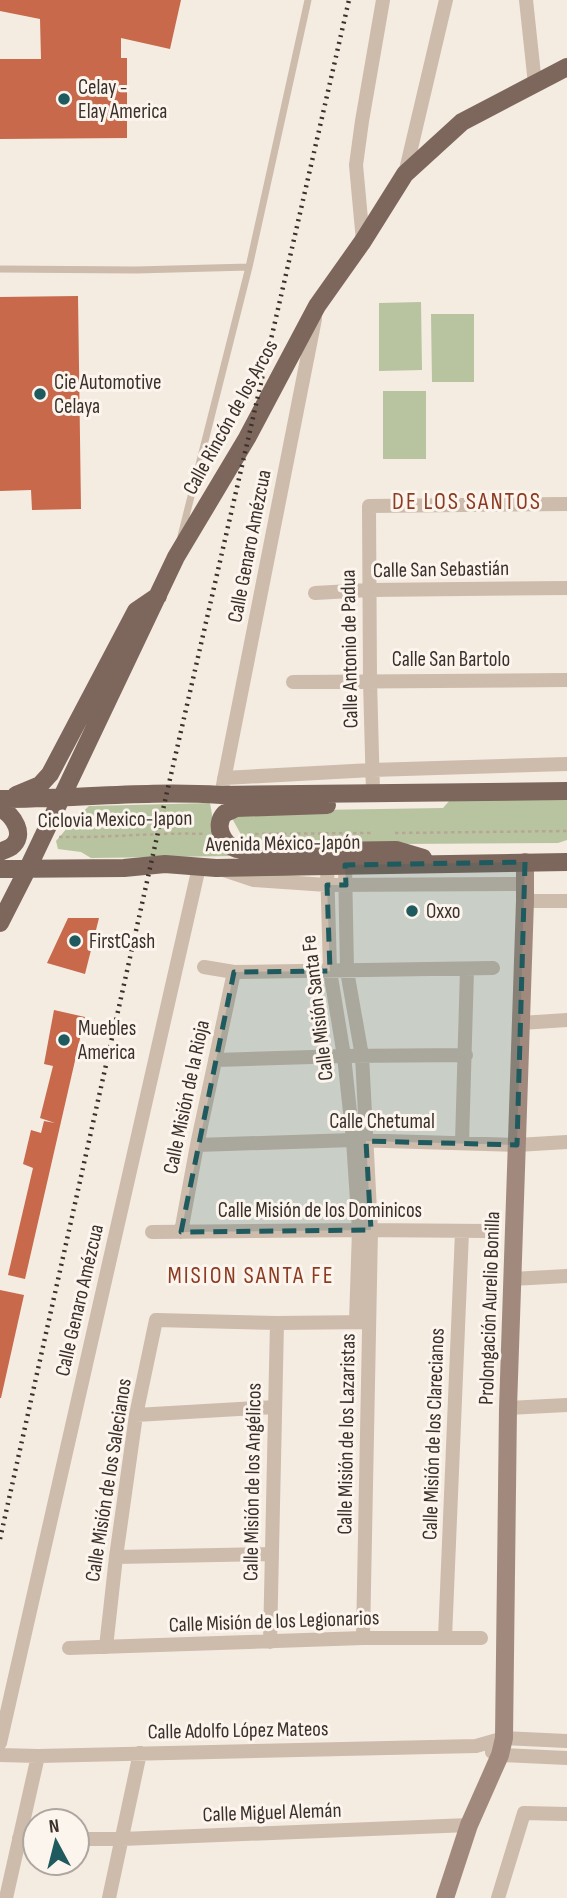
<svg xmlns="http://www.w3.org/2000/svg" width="567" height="1898" viewBox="0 0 567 1898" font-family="'Sofia Sans Condensed',sans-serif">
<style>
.green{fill:#b8c4a0}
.building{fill:#c8694b}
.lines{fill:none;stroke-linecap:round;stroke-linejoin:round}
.path{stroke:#b9a596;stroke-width:2.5;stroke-dasharray:3.5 3.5;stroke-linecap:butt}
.lane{stroke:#cdbbac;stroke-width:7}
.street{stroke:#cdbbac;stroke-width:14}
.secondary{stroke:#a18a7d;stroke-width:18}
.primary{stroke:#7d675c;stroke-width:18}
.rail{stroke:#3b302b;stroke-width:4.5;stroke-dasharray:2 5;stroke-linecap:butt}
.marked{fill:#1f5a5e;fill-opacity:0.2;stroke:#1f5a5e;stroke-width:5;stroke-dasharray:14 9;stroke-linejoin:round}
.poi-dot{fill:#1f5a5e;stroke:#fbf5ee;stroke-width:2.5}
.labels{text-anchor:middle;stroke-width:6;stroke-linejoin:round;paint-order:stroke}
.poi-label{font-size:21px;fill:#3b302b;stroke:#fbf5ee;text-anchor:start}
.street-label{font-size:21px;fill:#3b302b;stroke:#fbf5ee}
.quarter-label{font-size:24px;letter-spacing:2px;fill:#8c3b22;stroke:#fbf5ee}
</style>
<rect width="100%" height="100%" fill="#f4ebe1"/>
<path class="green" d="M421,302L422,370L379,371V303Z
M431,314H474V382H432Z
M383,391H426V459H383Z
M564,799L567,800V840L558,843L250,845L244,840L233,820L235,815L248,811L443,808L450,800Z
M210,803L213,820L234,856L91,858L81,852L58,849L56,841L74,820L89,806Z"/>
<path class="building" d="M0,0H181L170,49L121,38V58H127V138L0,139V59H41L40,19L0,11Z
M78,296L81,509L32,510L31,490L0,491V297Z
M68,918H99L85,974L47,963Z
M54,1010L85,1017L25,1279L8,1275L33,1168L23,1164L31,1130L41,1133L44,1121L55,1123L40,1118L53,1066L44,1064Z
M0,1290L24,1295L1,1398H0Z"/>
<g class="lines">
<path class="path" d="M395,833L567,831
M248,834L371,833
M59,837C109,838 157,832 206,834"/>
<path class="lane" d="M0,269L136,270L249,267
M181,536L249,267L308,0"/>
<path class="street" d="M526,0L535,84
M405,174L446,0
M363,241L356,165L362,121L383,0
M315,593L369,590L567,588
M293,682L567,680
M224,778L372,770L567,764
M373,792L370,681L369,506L567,504
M221,795L315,319
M327,865L330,971L344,1056L353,1140L359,1230L356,1322
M345,865L347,971L362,1056L371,1230L363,1638
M224,870L254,880L327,885L525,884
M525,901H567
M204,967L234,972L493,968
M521,1023L567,1020
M215,1060L344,1056L466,1055
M462,1143L467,969
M197,1145L353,1140L517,1145L567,1142
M152,1232L359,1230L488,1231
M181,1232L197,1145L234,972
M512,1279L567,1276
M508,1408L567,1405
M136,1415L275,1407
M116,1557L272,1554
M445,1638L462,1232
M270,1642L277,1323
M106,1647L116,1557L136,1415L156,1320L277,1323L369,1322
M69,1648L363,1638H481
M0,1743L199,867
M492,1752L500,1755L567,1758
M0,1755L38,1756L476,1746L504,1738L567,1741
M19,1838H35
M77,1839H122L469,1825
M6,1898L38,1756
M109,1898L140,1753
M498,1898L524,1813L567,1814"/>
<path class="secondary" d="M445,1898L469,1825L500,1755L504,1738L508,1408L525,901V862"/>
<path class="primary" d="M16,795L40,785L50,774L136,611L158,596
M0,799C74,799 147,790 221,795L567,791
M327,805L236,808C235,809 226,813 225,813C213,825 223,845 237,849C242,851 249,851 254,852L396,850L423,858
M0,808C13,815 27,835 11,847C8,849 4,850 0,852
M0,869L124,868L165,864L216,868L567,862
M0,923L28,868L176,557L247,438L317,306L363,241L405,174L462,122L567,67"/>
<path class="rail" d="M0,1539L167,792L349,0"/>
</g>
<path class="marked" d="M525,862L517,1145L366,1141L371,1230L181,1232L234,972L330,971L327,885H346L345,865Z"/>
<g class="poi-dot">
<circle cx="64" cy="99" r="7"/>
<circle cx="40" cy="394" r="7"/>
<circle cx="412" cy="911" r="7"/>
<circle cx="75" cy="941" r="7"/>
<circle cx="64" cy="1040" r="7"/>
</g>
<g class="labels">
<g class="poi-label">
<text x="78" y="94">Celay -<tspan x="78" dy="24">Elay America</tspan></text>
<text x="54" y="389">Cie Automotive<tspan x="54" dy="24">Celaya</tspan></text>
<text x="426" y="918">Oxxo</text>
<text x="89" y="948">FirstCash</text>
<text x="78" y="1035">Muebles<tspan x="78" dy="24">America</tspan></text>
</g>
<g class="street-label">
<text transform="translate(230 417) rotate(-61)" y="7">Calle Rincón de los Arcos</text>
<text transform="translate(249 546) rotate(-79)" y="7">Calle Genaro Amézcua</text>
<text transform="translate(441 569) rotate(-1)" y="7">Calle San Sebastián</text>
<text transform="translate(349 649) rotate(-91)" y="7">Calle Antonio de Padua</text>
<text x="451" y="666">Calle San Bartolo</text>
<text transform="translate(115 819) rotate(-1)" y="7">Ciclovia Mexico-Japon</text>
<text transform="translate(283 843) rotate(-1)" y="7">Avenida México-Japón</text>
<text transform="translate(317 1008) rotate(-97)" y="7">Calle Misión Santa Fe</text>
<text transform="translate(186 1097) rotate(-78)" y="7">Calle Misión de la Rioja</text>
<text x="382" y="1128">Calle Chetumal</text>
<text x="320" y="1217">Calle Misión de los Dominicos</text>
<text transform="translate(79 1300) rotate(-77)" y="7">Calle Genaro Amézcua</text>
<text transform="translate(489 1308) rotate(-88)" y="7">Prolongación Aurelio Bonilla</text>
<text transform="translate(346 1434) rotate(-89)" y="7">Calle Misión de los Lazaristas</text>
<text transform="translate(433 1434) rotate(-88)" y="7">Calle Misión de los Clarecianos</text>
<text transform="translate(108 1480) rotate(-81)" y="7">Calle Misión de los Salecianos</text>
<text transform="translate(252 1482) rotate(-89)" y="7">Calle Misión de los Angélicos</text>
<text transform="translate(274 1621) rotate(-2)" y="7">Calle Misión de los Legionarios</text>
<text transform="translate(238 1730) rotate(-1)" y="7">Calle Adolfo López Mateos</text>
<text transform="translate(272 1812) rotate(-2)" y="7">Calle Miguel Alemán</text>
</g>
<g class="quarter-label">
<text x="467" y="509">DE LOS SANTOS</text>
<text x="251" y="1283">MISION SANTA FE</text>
</g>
</g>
<g transform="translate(56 1842) rotate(353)"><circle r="33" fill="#fbf5ee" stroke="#aea6a0" stroke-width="2"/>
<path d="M0-5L12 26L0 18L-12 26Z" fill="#1f5a5e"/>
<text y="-10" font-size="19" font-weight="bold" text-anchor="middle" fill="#3b302b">N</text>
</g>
</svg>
